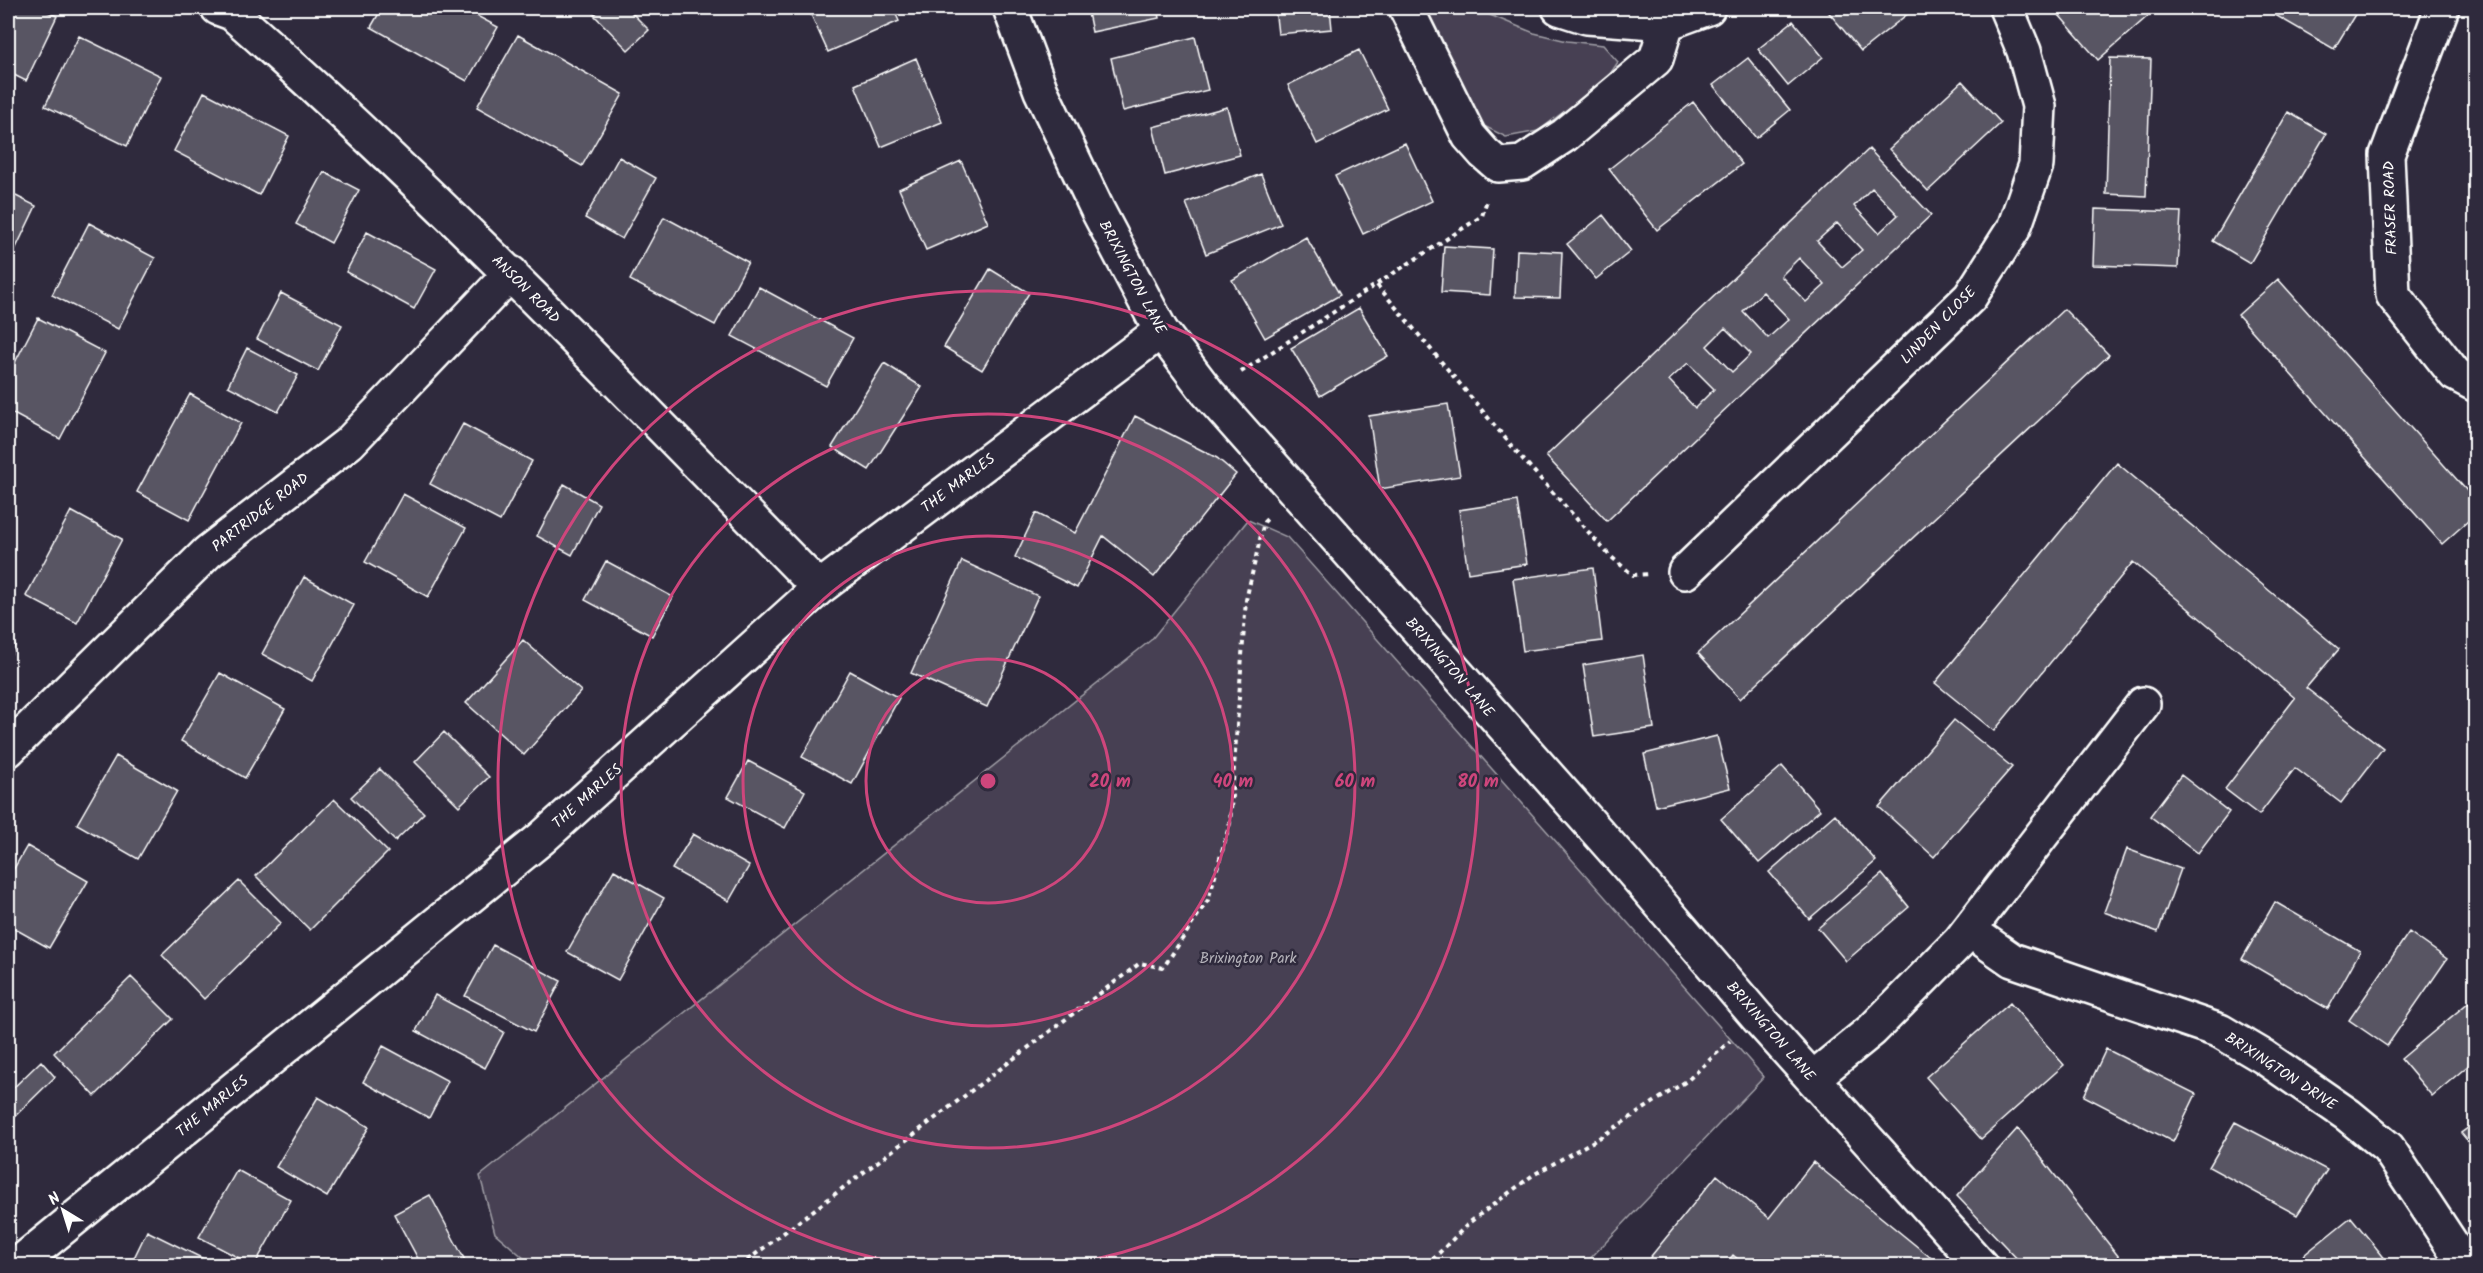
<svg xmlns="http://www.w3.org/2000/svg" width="2483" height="1273" viewBox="0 0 2483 1273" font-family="Kalam,sans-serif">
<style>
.green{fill:#464152;stroke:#a2a0a8;stroke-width:1.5}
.building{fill:#595564;stroke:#fff;stroke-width:1.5;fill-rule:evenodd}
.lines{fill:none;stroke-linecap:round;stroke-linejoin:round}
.street-casing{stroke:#fff;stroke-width:38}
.secondary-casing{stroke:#fff;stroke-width:38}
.path{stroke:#fff;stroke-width:4;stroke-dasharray:4.5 4.5;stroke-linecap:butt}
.street{stroke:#2f2a3d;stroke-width:33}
.secondary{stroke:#2f2a3d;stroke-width:33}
.ring{fill:none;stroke:#ce467c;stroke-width:3}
.labels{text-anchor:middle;stroke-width:5;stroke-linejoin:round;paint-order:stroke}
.street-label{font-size:15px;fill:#fff;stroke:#2f2a3d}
.park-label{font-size:15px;fill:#b5b3ba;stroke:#2f2a3d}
.centre{fill:#ce467c;stroke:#2f2a3d;stroke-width:3}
.ring-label{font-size:18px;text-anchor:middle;font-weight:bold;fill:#ce467c;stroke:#2f2a3d;stroke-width:5;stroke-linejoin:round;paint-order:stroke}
</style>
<rect width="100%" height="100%" fill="#2f2a3d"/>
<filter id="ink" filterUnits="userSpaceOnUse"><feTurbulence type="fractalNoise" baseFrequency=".0167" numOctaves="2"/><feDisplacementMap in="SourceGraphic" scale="12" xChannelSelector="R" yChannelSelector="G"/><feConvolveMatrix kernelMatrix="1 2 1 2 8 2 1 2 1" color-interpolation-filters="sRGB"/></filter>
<g filter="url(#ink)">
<path class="green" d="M1427,8H1473L1534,33L1567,41L1603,45L1618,62L1606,80L1538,131L1506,137L1484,126L1431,25Z
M1248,520L1287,537L1764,1077L1584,1265L533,1266L495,1233L480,1176L1151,640Z"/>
<path class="building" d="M8,8H39L57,16L26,81L8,72Z
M382,8H462L498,27L467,81L371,27Z
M602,8H627L649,30L628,50L594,15Z
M808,8H893L899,21L828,52Z
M1087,8H1157L1159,18L1092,32Z
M1275,8H1330L1332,29L1278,34Z
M1825,8H1915L1861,51Z
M2053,8H2157L2098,60Z
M2263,8H2359L2334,49Z
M1793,21L1823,57L1788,86L1758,49Z
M518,35L623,94L582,166L477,107Z
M79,36L161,76L127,146L45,106Z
M1195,37L1208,90L1123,111L1111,58Z
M1359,50L1388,109L1317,144L1288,85Z
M916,58L942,122L881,147L855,85Z
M1748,58L1790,110L1756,138L1713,85Z
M2110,58L2151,59L2146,196L2106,194Z
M1962,81L2001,123L1928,191L1889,149Z
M204,92L289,136L259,195L174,151Z
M1693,102L1742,164L1657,230L1609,169Z
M1227,107L1240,155L1165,175L1153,127Z
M2288,112L2326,134L2250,263L2213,241Z
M1405,143L1432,201L1363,234L1335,176Z
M1869,149L1931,215L1607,521L1546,456ZM1872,188L1898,215L1879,233L1854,206ZM1837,223L1862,250L1842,267L1817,241ZM1799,258L1825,285L1806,302L1781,276ZM1763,292L1789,319L1768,338L1743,311ZM1725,328L1751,354L1732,372L1707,346ZM1688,363L1714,389L1695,408L1669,380Z
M619,157L656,178L622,239L585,218Z
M961,161L988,223L926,250L899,189Z
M324,172L359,190L331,243L296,224Z
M1261,174L1281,224L1206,254L1186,203Z
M8,192L36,206L15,250L8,246Z
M2095,209L2181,212L2178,268L2093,265Z
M1603,215L1631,251L1596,279L1567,244Z
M664,217L748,262L715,325L630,280Z
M89,223L155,258L118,329L52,295Z
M367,232L436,269L414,309L346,272Z
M1306,237L1340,295L1265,338L1232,280Z
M1444,246L1493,249L1490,295L1441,292Z
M1517,250L1562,252L1560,298L1515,297Z
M990,269L1029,293L982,370L944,347Z
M2278,279L2476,501V514L2442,544L2238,315Z
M759,287L853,338L826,386L732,336Z
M281,293L342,325L318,371L257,339Z
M1359,308L1388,356L1320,396L1291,348Z
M2064,309L2109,355L1740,699L1698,653Z
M38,318L105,353L60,439L8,411V376Z
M247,348L298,375L278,412L228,386Z
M884,363L922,387L869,470L832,447Z
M190,394L241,423L189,520L137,492Z
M1448,404L1460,476L1380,489L1369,416Z
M1135,416L1217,458L1236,474L1154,577L1103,536L1077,588L1015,557L1036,513L1075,533Z
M463,424L532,461L500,521L430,484Z
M2117,463L2339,649L2306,688L2383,748L2341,803L2295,768L2259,815L2225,789L2295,698L2133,562L1994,731L1935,683Z
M564,484L599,504L572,555L537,536Z
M403,494L466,528L428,597L365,562Z
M1517,501L1527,564L1468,573L1459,510Z
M71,511L122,539L77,623L26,596Z
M606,561L673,597L652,636L585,600Z
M962,561L1038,596L987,707L911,673Z
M1593,568L1602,641L1523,651L1513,579Z
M304,577L354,605L312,681L262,654Z
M523,640L581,691L524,755L466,703Z
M8,641L15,645L8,660Z
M1643,655L1654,728L1594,737L1583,665Z
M850,671L899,698L852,784L802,757Z
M220,673L285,709L245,778L181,741Z
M1954,720L2012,767L1934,857L1879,807Z
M444,732L489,777L459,806L415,762Z
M1717,736L1730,788L1656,806L1644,754Z
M116,756L177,791L138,859L77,824Z
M748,761L805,791L785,828L728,797Z
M1782,766L1820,810L1759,863L1721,819Z
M380,769L424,813L395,841L351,797Z
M2181,775L2229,812L2198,853L2150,816Z
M334,799L388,852L310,930L256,876Z
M1835,814L1876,861L1809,919L1769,872Z
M693,834L749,866L729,901L672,869Z
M27,846L88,881L49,948L8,925V879Z
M2127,849L2181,869L2158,932L2104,912Z
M614,870L664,898L618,980L567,952Z
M1882,874L1909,907L1846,961L1818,928Z
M239,881L281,923L204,999L162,955Z
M2275,902L2360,951L2328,1009L2242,959Z
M2409,932L2447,959L2387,1046L2349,1020Z
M493,945L561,981L534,1032L465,996Z
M131,977L173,1019L95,1096L54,1053Z
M435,995L504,1032L485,1068L416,1031Z
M2469,1002L2476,1009V1059L2432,1096L2401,1059Z
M2010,1003L2064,1065L1981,1139L1926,1077Z
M383,1046L448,1081L429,1118L363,1082Z
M2106,1049L2196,1094L2173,1142L2084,1096Z
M41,1061L55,1077L8,1123V1093Z
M318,1097L369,1127L327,1197L276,1167Z
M2235,1122L2327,1170L2297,1215L2209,1167Z
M2476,1122V1151L2461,1133Z
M2018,1128L2126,1266H2024L1957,1196Z
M1813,1162L1941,1266H1746L1733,1255L1724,1266H1643L1717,1175L1769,1218Z
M237,1170L291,1200L254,1266L199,1237Z
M430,1195L468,1266H422L394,1214Z
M2351,1217L2391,1266H2297L2294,1263Z
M147,1231L208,1261L206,1266H130Z"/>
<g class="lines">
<defs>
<path id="street" d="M218,8L232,13C438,194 627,392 819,588
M1406,8L1469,136L1484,153L1498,165L1522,163L1565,135L1656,59L1667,23
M1559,8L1587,17L1667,23L1708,8
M2442,8L2387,155L2393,295L2455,374L2476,385
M1685,572L1970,297L2014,228L2036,165L2039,106L2024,51L2006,8
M8,750L208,552L349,443L511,273
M1969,930L2012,960L2220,1031L2264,1057L2348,1115L2388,1148L2466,1266
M1813,1078L1872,1030L1960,941L2143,704
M16,1266L542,838L819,588L1161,331"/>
<path id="secondary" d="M1010,8L1041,91L1098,211L1161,331L1208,393L1626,864L1757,1017L1981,1266"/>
</defs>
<use href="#street" class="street-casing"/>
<use href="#secondary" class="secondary-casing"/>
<path class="path" d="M1377,285L1521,457L1609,555L1633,575L1649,574
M1241,372L1482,216L1487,200
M740,1266L1140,963L1163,968L1208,900L1230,823L1246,600L1264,522L1268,518
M1426,1266L1470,1222L1533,1175L1599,1138L1688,1080L1730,1041"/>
<use href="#street" class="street"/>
<use href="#secondary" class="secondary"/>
</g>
</g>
<g class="ring">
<circle cx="988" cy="781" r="122"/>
<circle cx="988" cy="781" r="245"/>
<circle cx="988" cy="781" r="367"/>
<path d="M911 1265A490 490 0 1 1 1065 1265"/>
</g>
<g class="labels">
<g class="street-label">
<text transform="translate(2390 208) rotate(-92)" y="5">FRASER ROAD</text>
<text transform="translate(1133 277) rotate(62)" y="5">BRIXINGTON LANE</text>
<text transform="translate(526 289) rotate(45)" y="5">ANSON ROAD</text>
<text transform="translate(1938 325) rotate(-46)" y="5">LINDEN CLOSE</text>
<text transform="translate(958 483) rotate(-37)" y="5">THE MARLES</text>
<text transform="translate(260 512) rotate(-38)" y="5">PARTRIDGE ROAD</text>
<text transform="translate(1450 667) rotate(49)" y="5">BRIXINGTON LANE</text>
<text transform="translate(587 796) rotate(-42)" y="5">THE MARLES</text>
<text transform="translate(1771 1031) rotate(49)" y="5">BRIXINGTON LANE</text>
<text transform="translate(2281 1071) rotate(33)" y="5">BRIXINGTON DRIVE</text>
<text transform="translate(212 1106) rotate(-39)" y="5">THE MARLES</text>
</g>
<g class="park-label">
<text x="1248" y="963">Brixington Park</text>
</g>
</g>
<circle cx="988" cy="781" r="9" class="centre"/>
<g class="ring-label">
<text x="1110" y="787">20 m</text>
<text x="1233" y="787">40 m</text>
<text x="1355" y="787">60 m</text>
<text x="1478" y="787">80 m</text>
</g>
<rect width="2483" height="1273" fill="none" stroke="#2f2a3d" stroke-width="30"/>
<rect x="15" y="15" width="2453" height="1243" fill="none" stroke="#fff" stroke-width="2" filter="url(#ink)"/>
<g transform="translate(63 1210) rotate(322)" stroke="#2f2a3d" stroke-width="4.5" paint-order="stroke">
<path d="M0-4.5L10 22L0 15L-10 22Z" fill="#ffffff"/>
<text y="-9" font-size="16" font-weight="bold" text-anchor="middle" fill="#ffffff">N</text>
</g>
</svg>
